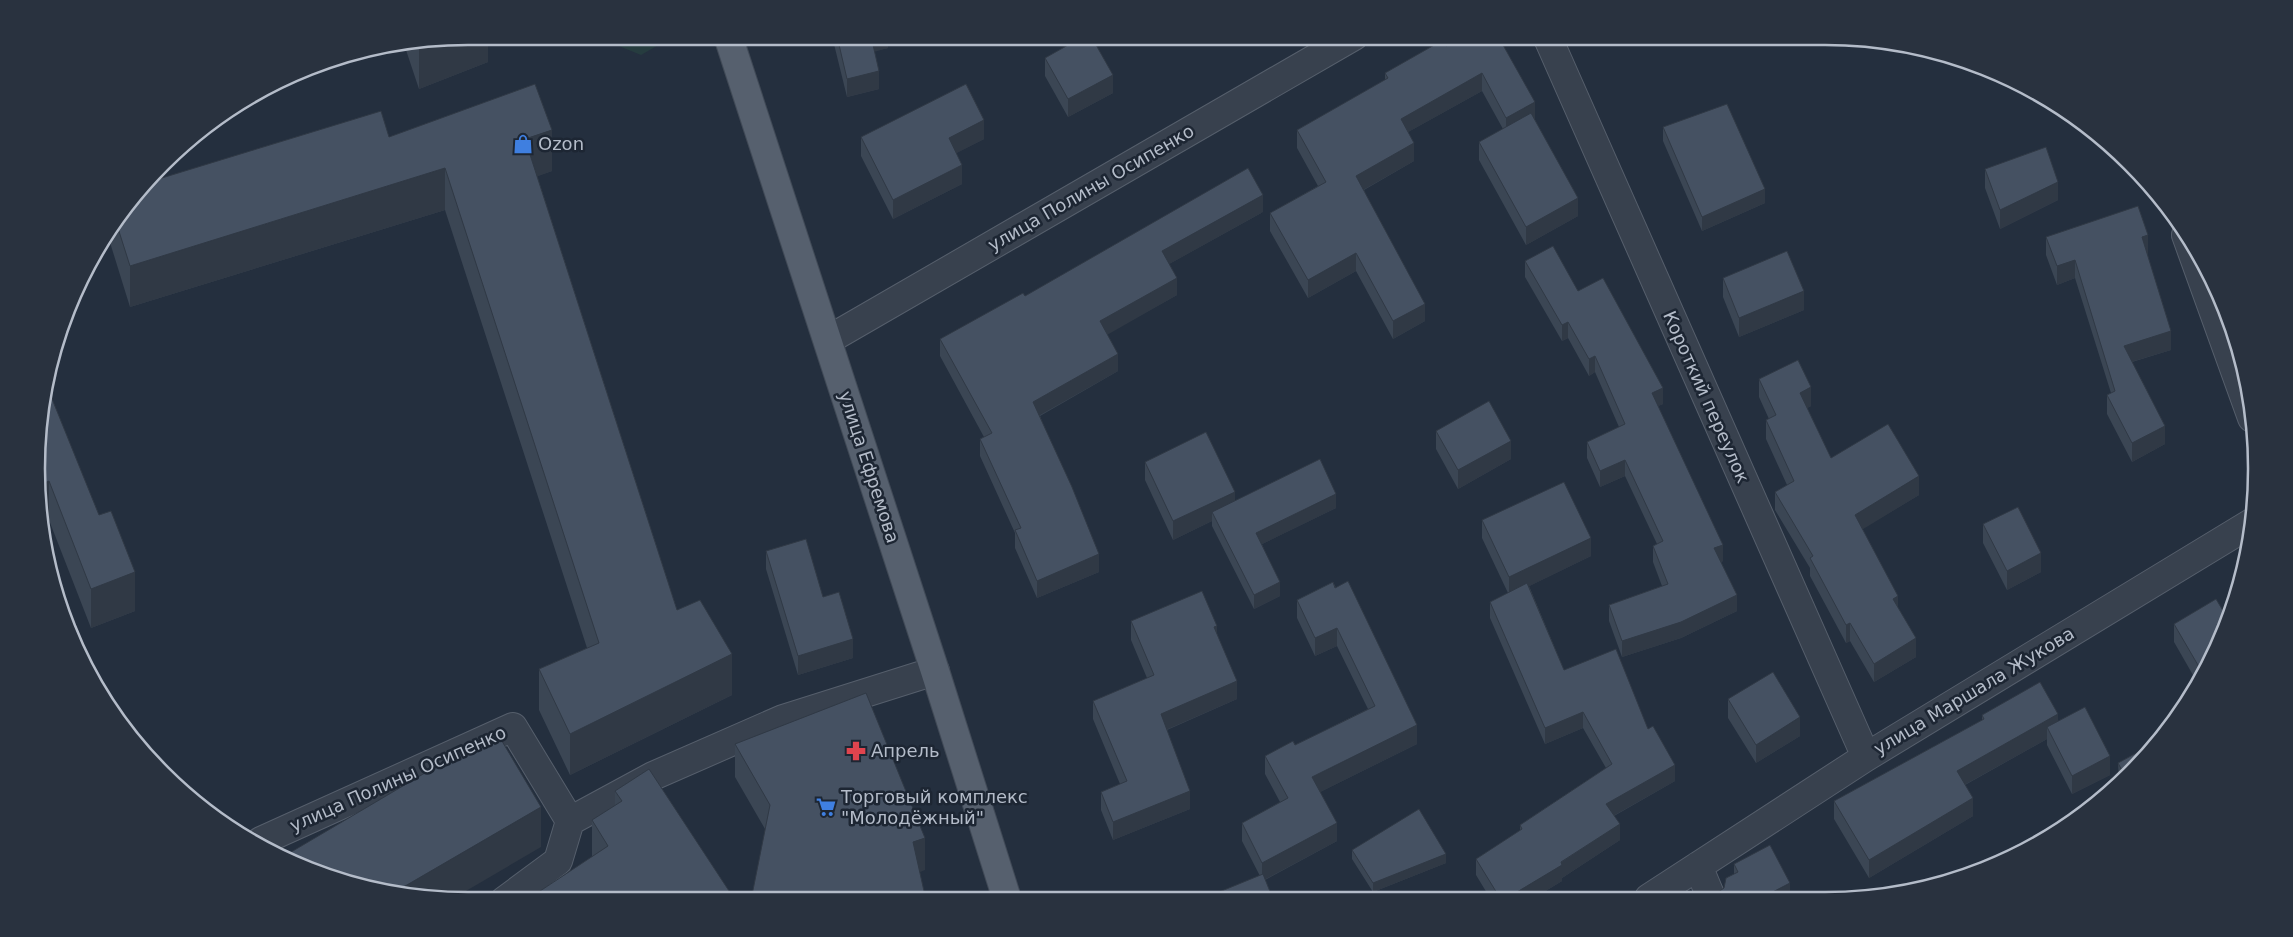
<svg xmlns="http://www.w3.org/2000/svg" width="2293" height="937" viewBox="0 0 2293 937" font-family="'DejaVu Sans',sans-serif">
<style>
.green{fill:#263c3f}
.lines{fill:none;stroke-linecap:round;stroke-linejoin:round}
.street-casing{stroke:#565f6c;stroke-width:30}
.primary-casing{stroke:#414a57;stroke-width:30}
.street{stroke:#38414e;stroke-width:28}
.primary{stroke:#56606e;stroke-width:28}
.wall{fill:#3b4654}
.shaded-wall{fill:#303945}
.building{fill:#455162;stroke:#303945}
.labels{text-anchor:middle;stroke-width:5;stroke-linejoin:round;paint-order:stroke}
.poi-label{font-size:18px;fill:#b4bcc9;stroke:#1d2633;text-anchor:start}
.street-label{font-size:18px;fill:#b4bcc9;stroke:#1d2633}
.rim{fill:none;stroke:#b4bcc9;stroke-width:2.5}
</style>
<rect width="100%" height="100%" fill="#242f3e"/>
<path class="green" d="M611,36H674L641,55L614,44Z"/>
<g class="lines">
<defs>
<path id="street" d="M1547,36L1866,757
M2186,235L2252,418
M828,340L1354,36
M261,841L513,727L570,821L653,776L783,719L935,671
M1698,866L1711,897
M1649,898L1866,757L2253,522
M504,901L558,861L570,821"/>
<path id="primary" d="M728,36L935,671L1007,899"/>
</defs>
<use href="#street" class="street-casing"/>
<use href="#primary" class="primary-casing"/>
<use href="#street" class="street"/>
<use href="#primary" class="primary"/>
</g>
<path class="wall" d="M468,36H488V62L419,89L405,47Z
M832,36H888V48L874,51L879,89L847,97Z
M1462,36L1535,120L1578,216L1526,245L1479,160V142L1503,129L1482,91L1408,132L1414,161L1364,190L1425,321L1393,339L1356,271L1308,298L1270,231V213L1318,186L1297,148V130L1385,80V73L1446,46Z
M1045,58L1113,93L1068,117L1045,76Z
M1663,127L1765,203L1702,231L1663,141Z
M389,137L552,171L537,176L677,610L732,695L570,775L539,710V669L587,648L445,210L130,307L108,236L152,181Z
M861,137L984,139L956,153L962,184L893,219L861,156Z
M1985,169L2058,200L2000,229L1985,188Z
M1263,212L1169,264L1177,295L1107,334L1118,371L1040,416L1099,572L1037,598L1015,548V533L980,456V439L984,437L940,356V339L1025,296Z
M2046,237L2148,254H2147L2171,350L2132,362L2165,444L2132,462L2107,414V395L2111,393L2075,278L2057,285L2046,255Z
M1525,261L1578,291L1663,404L1658,406L1723,561L1721,562L1737,611L1681,638L1622,657L1609,621V605L1662,586L1653,562V546L1657,544L1625,476L1600,487L1587,458V442L1619,427L1595,372L1589,376L1568,338L1562,341L1525,277Z
M1723,278L1804,310L1739,337L1723,297Z
M1759,379L1811,406L1807,408L1831,458L1919,495L1862,529L1898,608L1916,657L1874,682L1850,641L1846,643L1810,576V568L1775,510V492L1787,485L1766,439V420L1769,419L1759,397Z
M40,412L135,611L91,628L49,520L44,523Z
M1436,431L1511,459L1458,489L1436,449Z
M1145,462L1235,501L1336,508L1262,544L1280,596L1254,609L1212,526V521L1173,540L1145,480Z
M1482,520L1591,556L1529,586L1564,670L1648,729L1675,781L1614,816L1620,840L1562,878V881L1534,898H1490L1476,875V859L1520,831V825L1606,768L1583,728L1545,744L1490,618V602L1508,593L1482,538Z
M1983,524L2041,572L2007,590L1983,543Z
M766,551L823,597L853,658L798,675L766,569Z
M1333,582L1417,744L1320,792L1337,841L1265,880L1260,876L1242,841V823L1280,802L1265,774V756L1295,745L1368,709L1337,646L1315,656L1297,618V600Z
M2228,619L2197,682L2174,642V624Z
M1131,621L1217,634L1237,699L1167,730L1190,809L1113,840L1101,810V792L1120,784L1093,719V701L1147,678L1131,640Z
M1728,699L1800,736L1756,763L1728,718Z
M1982,715L2058,721L2110,775L2072,794L2047,745V739L1965,785L1973,816L1869,878L1834,819V801L1982,720Z
M735,744L925,870L765,829L735,777Z
M2153,744L2119,783L2118,763Z
M615,791L735,900L592,856V820L615,806Z
M1352,850L1446,863L1373,892L1352,859Z
M1734,864L1790,897L1710,894L1717,893L1724,888L1734,874Z"/>
<path class="shaded-wall" d="M468,36H488V62L419,89V44Z
M870,36H888V48L870,53Z
M879,71V89L847,97V79Z
M299,73V80L242,102L253,94Z
M1482,73V91L1401,136V119Z
M1113,75V93L1068,117V99Z
M1535,102V120L1506,135V118Z
M984,120V139L949,157V138Z
M552,130V171L525,181V139Z
M1414,143V161L1356,194V176Z
M962,165V184L893,219V200Z
M445,168V210L130,307V266Z
M2058,182V200L2000,229V210Z
M1765,189V203L1702,231V217Z
M1263,195V212L1162,268V251Z
M1578,198V216L1526,245V227Z
M2148,235V254L2142,256V237Z
M1356,253V271L1308,298V280Z
M2075,260V278L2057,285V266Z
M1177,278V295L1100,339V321Z
M1804,291V310L1739,337V318Z
M1425,304V321L1393,339V321Z
M1568,322V338L1562,341V325Z
M2171,331V350L2124,364V346Z
M1118,354V371L1033,419V402Z
M1595,356V372L1589,376V359Z
M1811,387V406L1800,411V393Z
M1663,388V404L1652,409V393Z
M2165,426V444L2132,462V443Z
M1511,441V459L1458,489V470Z
M1625,460V476L1600,487V471Z
M1919,476V495L1855,534V515Z
M49,481V520L44,523L42,484Z
M1235,492V510L1212,512V521L1173,540V521Z
M1336,494V508L1256,547V533Z
M1591,538V556L1509,596V577Z
M1723,545V561L1714,565V548Z
M2041,553V572L2007,590V571Z
M1099,554V572L1037,598V581Z
M135,572V611L91,628V589Z
M1280,582V596L1254,609V595Z
M1737,595V611L1681,638L1622,657V641Z
M1898,596V615L1893,599Z
M1850,623V641L1846,643V625Z
M1217,626V644L1214,627Z
M1337,628V646L1315,656V638Z
M1916,638V657L1874,682V664Z
M853,639V658L798,675V656Z
M732,654V695L570,775V734Z
M1237,681V699L1161,732V714Z
M1583,712V728L1545,744V728Z
M2058,714V733L2047,727V739L1957,789V771Z
M1800,717V736L1756,763V745Z
M1417,725V744L1312,796V777Z
M2110,756V775L2072,794V776Z
M1675,765V781L1606,820V804Z
M1190,791V809L1113,840V822Z
M1973,798V816L1869,878V860Z
M541,807V847L454,898L400,889Z
M1337,823V841L1262,881V863Z
M1620,824V840L1562,878V881L1534,898H1507Z
M925,838V870L913,875V842Z
M1446,854V863L1373,892V883Z
M1790,883V897H1763Z"/>
<path class="building" d="M837,36H871L879,71L847,79Z
M1084,36H1091L1113,75L1068,99L1045,58Z
M1462,36H1498L1535,102L1506,118L1482,73L1401,119L1414,143L1356,176L1425,304L1393,321L1356,253L1308,280L1270,213L1326,182L1297,130L1388,78L1385,73L1443,40L1446,46Z
M535,84L552,130L525,139L677,610L700,600L732,654L570,734L539,669L599,643L445,168L130,266L117,225L152,181L381,111L389,137Z
M966,84L984,120L949,138L962,165L893,200L861,137Z
M1727,104L1765,189L1702,217L1663,127Z
M1531,113L1578,198L1526,227L1479,142Z
M2046,147L2058,182L2000,210L1985,169Z
M1248,168L1263,195L1162,251L1177,278L1100,321L1118,354L1033,402L1072,487L1099,554L1037,581L1015,530L1021,528L980,439L992,433L940,339L1023,293L1025,296Z
M2138,206L2148,235L2142,237L2171,331L2124,346L2165,426L2132,443L2107,395L2115,391L2075,260L2057,266L2046,237Z
M1553,246L1578,291L1603,278L1663,388L1652,393L1723,545L1714,548L1737,595L1681,622L1622,641L1609,605L1668,584L1653,546L1663,541L1625,460L1600,471L1587,442L1625,424L1595,356L1589,359L1568,322L1562,325L1525,261Z
M1787,251L1804,291L1739,318L1723,278Z
M1798,360L1811,387L1800,393L1831,458L1888,424L1919,476L1855,515L1898,596L1893,599L1916,638L1874,664L1850,623L1846,625L1810,558L1813,556L1775,492L1794,481L1766,420L1776,415L1759,379Z
M46,384L99,515L111,511L135,572L91,589L49,481L42,484L40,412Z
M1489,401L1511,441L1458,470L1436,431Z
M1206,432L1235,492L1173,521L1145,462Z
M1320,459L1336,494L1256,533L1280,582L1254,595L1212,512Z
M1564,482L1591,538L1509,577L1482,520Z
M2018,507L2041,553L2007,571L1983,524Z
M806,539L823,597L839,592L853,639L798,656L766,551Z
M1348,581L1417,725L1312,777L1337,823L1262,863L1242,823L1288,798L1265,756L1293,741L1295,745L1375,706L1337,628L1315,638L1297,600L1333,582L1335,588Z
M1527,583L1564,670L1616,649L1648,729L1653,726L1675,765L1606,804L1620,824L1561,862L1562,865L1507,898H1500L1476,859L1522,829L1520,825L1612,764L1583,712L1545,728L1490,602Z
M1202,591L1217,626L1214,627L1237,681L1161,714L1190,791L1113,822L1101,792L1127,781L1093,701L1154,675L1131,621Z
M2216,599L2228,619L2202,672L2174,624Z
M1773,672L1800,717L1756,745L1728,699Z
M2040,682L2058,714L1957,771L1973,798L1869,860L1834,801L1984,719L1982,715Z
M866,693L925,838L913,842L926,900H751L770,805L735,744Z
M2085,707L2110,756L2072,776L2047,727Z
M496,731L541,807L400,889L330,878L286,855Z
M2153,744L2125,776L2118,763Z
M649,769L735,900L525,901L608,846L592,820L622,801L615,791Z
M1419,809L1446,854L1373,883L1352,850Z
M1770,845L1790,883L1763,897L1694,898L1704,892L1710,894L1717,893L1724,888L1726,878L1738,872L1734,864Z
M1263,874L1273,899H1202Z"/>
<defs>
<symbol id="shop-bare" viewBox="-9 -9 18 18"><path d="M-5-2.5h2.3a2.7 3.5 0 0 1 5.4 0H5L5.5 6h-11ZM-1.5-2.5h3a1.5 2.3 0 0 0-3 0Z" fill="#3f7fe0" stroke="#1d2633" stroke-width="2.5" paint-order="stroke"/></symbol>
<symbol id="pharmacy-bare" viewBox="-9 -9 18 18"><path d="M-2-6h4v4h4v4h-4v4h-4v-4h-4v-4h4Z" fill="#e0444e" stroke="#1d2633" stroke-width="2.5" paint-order="stroke"/></symbol>
<symbol id="supermarket-bare" viewBox="-9 -9 18 18"><path d="M-6-5.5h2.5l.6 2H6L4.5 2H-2.5L-4.4-4H-6ZM-1.5 3.2a1.3 1.3 0 1 0 .1 0ZM3 3.2a1.3 1.3 0 1 0 .1 0Z" fill="#3f7fe0" stroke="#1d2633" stroke-width="2.5" paint-order="stroke"/></symbol>
</defs>
<g fill-rule="evenodd">
<use href="#shop-bare" x="509" y="130" width="28" height="28"/>
<use href="#pharmacy-bare" x="842" y="737" width="28" height="28"/>
<use href="#supermarket-bare" x="812" y="793" width="28" height="28"/>
</g>
<g class="labels">
<g class="poi-label">
<text x="538" y="150">Ozon</text>
<text x="871" y="757">Апрель</text>
<text x="841" y="803">Торговый комплекс<tspan x="841" dy="21">"Молодёжный"</tspan></text>
</g>
<g class="street-label">
<text transform="translate(1091 188) rotate(-30)" y="6">улица Полины Осипенко</text>
<text transform="translate(1706 397) rotate(66)" y="6">Короткий переулок</text>
<text transform="translate(869 467) rotate(72)" y="6">улица Ефремова</text>
<text transform="translate(1974 691) rotate(-31)" y="6">улица Маршала Жукова</text>
<text transform="translate(398 779) rotate(-24)" y="6">улица Полины Осипенко</text>
</g>
</g>
<path d="M0 0H2293V937H0ZM468 45H1825A423 423 0 0 1 2248 468V469A423 423 0 0 1 1825 892H468A423 423 0 0 1 45 469V468A423 423 0 0 1 468 45Z" fill="#29323f" fill-rule="evenodd"/>
<path class="rim" d="M468 45H1825A423 423 0 0 1 2248 468V469A423 423 0 0 1 1825 892H468A423 423 0 0 1 45 469V468A423 423 0 0 1 468 45Z"/>
</svg>
